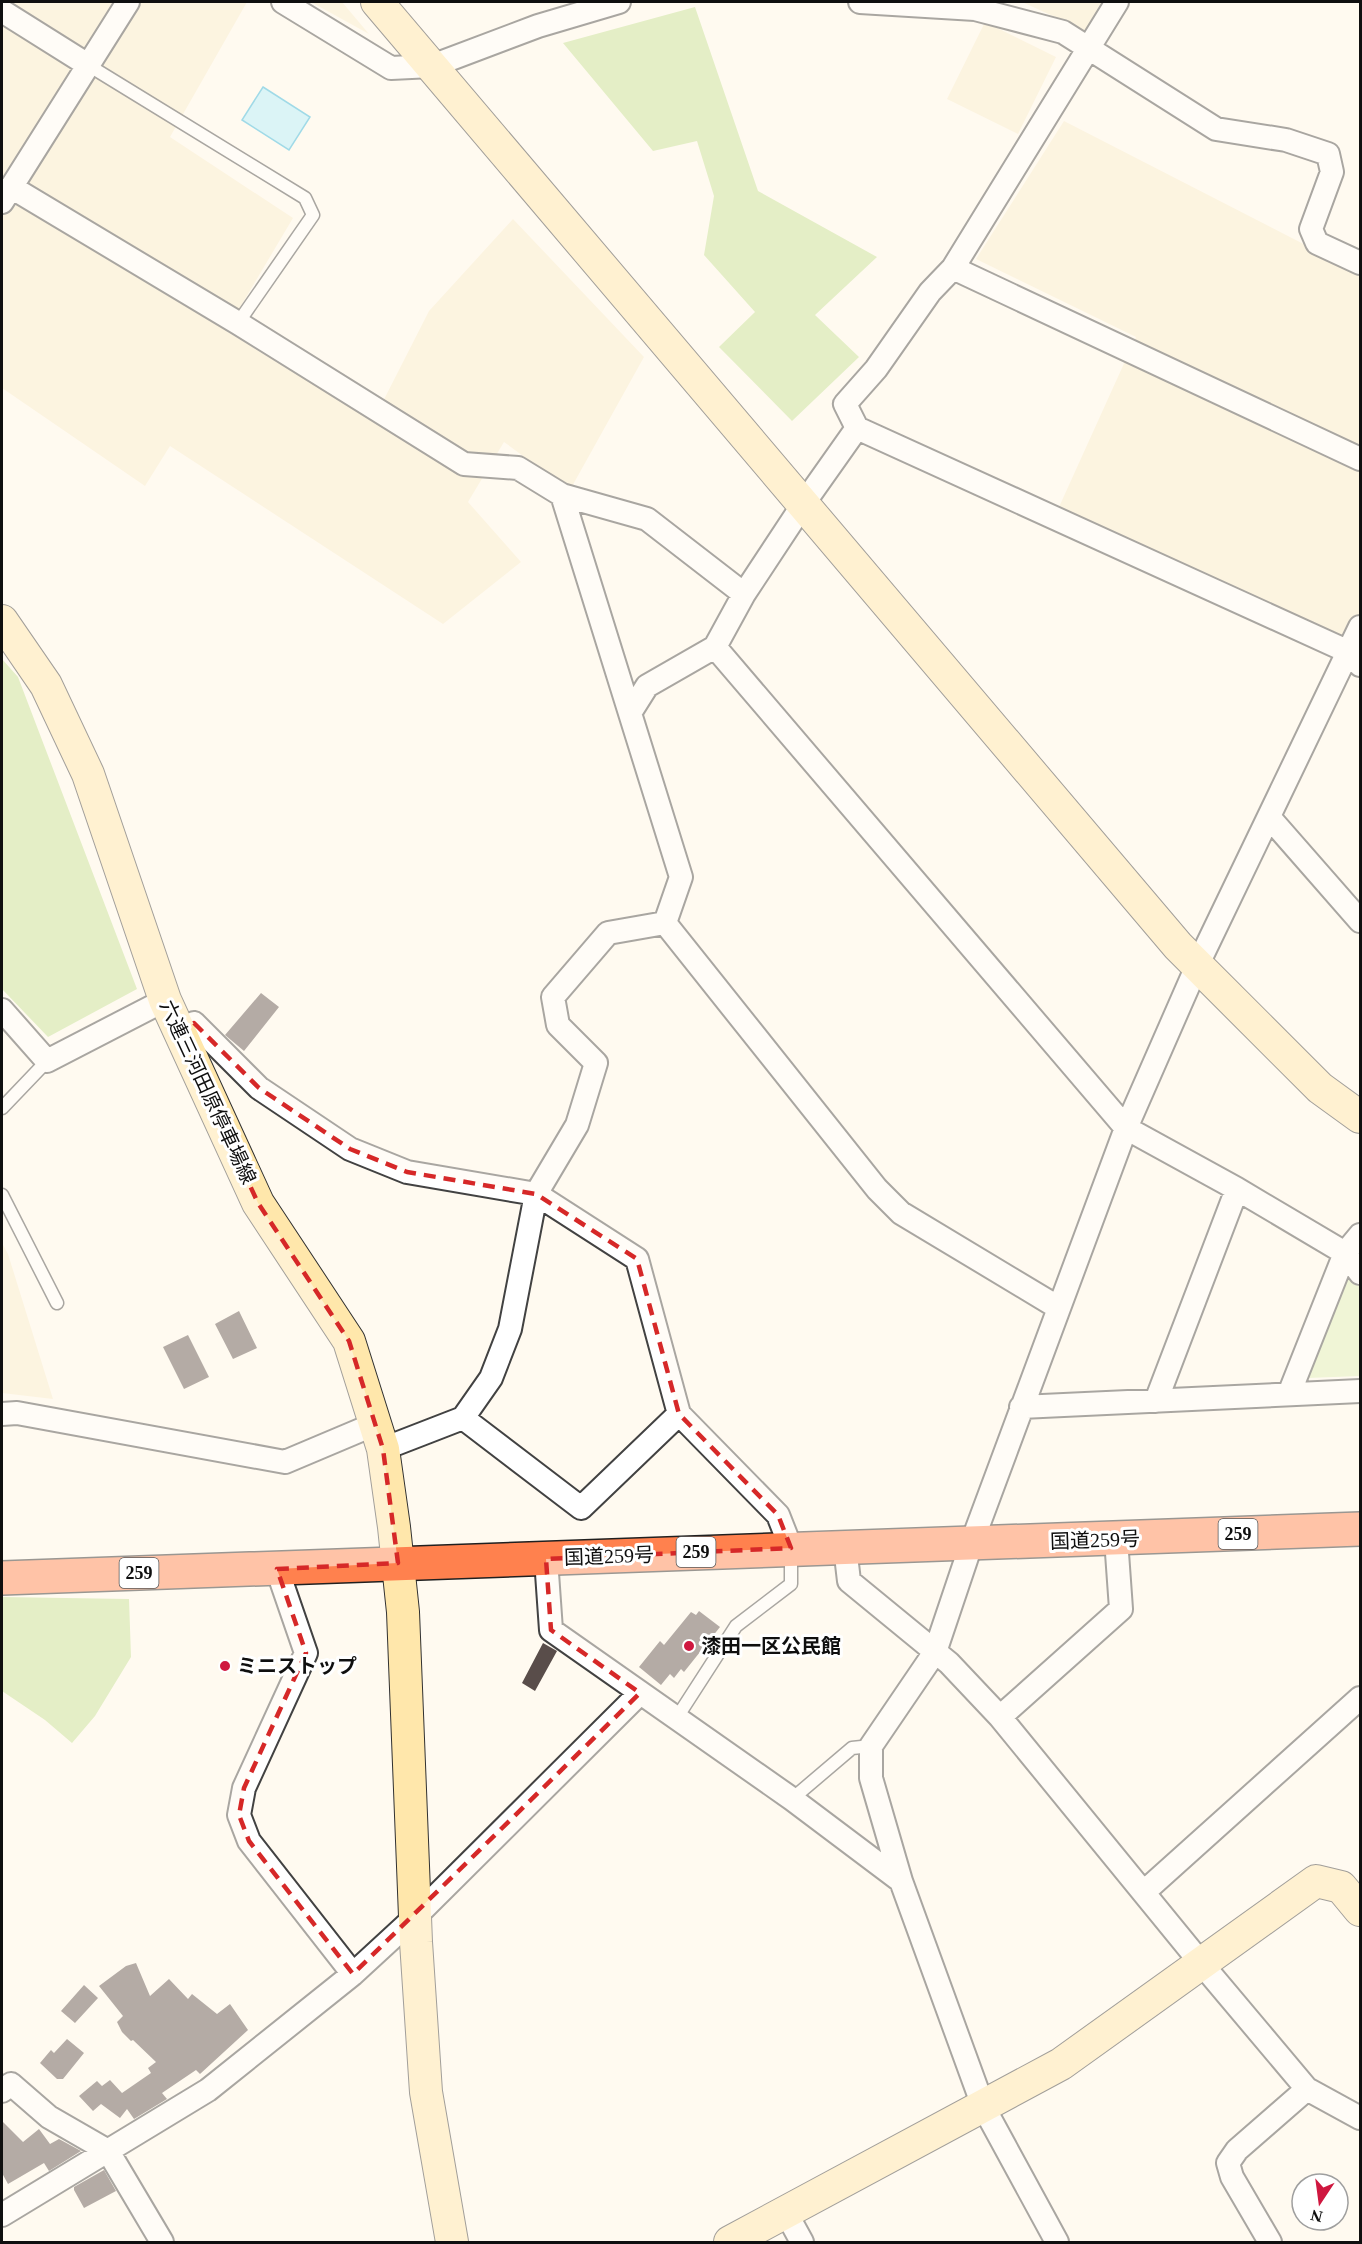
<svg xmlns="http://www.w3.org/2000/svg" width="1362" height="2244" viewBox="0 0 1362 2244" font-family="'Times New Roman','Noto Sans JP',serif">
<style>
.farmland{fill:#f9edcd}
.green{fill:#ddefb5}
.forest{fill:#c3e192}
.water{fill:#afedfd;stroke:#2db4dc;stroke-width:1.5}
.building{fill:#594d4a}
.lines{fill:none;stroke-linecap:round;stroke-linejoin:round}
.lane-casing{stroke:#424242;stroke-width:15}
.street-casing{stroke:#424242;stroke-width:26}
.secondary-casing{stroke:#313131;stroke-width:34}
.highway-casing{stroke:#202020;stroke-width:36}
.lane{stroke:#fff;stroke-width:12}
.street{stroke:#fff;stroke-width:22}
.secondary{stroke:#ffe7ab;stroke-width:32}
.highway{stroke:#ff814e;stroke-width:33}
.marked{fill:none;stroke:#d62828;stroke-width:4.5;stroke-dasharray:12 8;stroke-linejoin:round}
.poi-dot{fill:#cf173f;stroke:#fff;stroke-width:2}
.labels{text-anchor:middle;stroke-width:6;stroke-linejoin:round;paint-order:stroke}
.shield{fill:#fff;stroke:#575757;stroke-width:1.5}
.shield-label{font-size:18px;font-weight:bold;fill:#0f0f0f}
.street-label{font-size:20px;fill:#0f0f0f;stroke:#fff}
.poi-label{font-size:20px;font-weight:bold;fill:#0f0f0f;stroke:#fff;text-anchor:start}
</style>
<rect width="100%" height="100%" fill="#fffaf0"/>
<path class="farmland" d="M2,2H247L170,137L293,218L226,331L373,421L429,311L513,219L644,357L570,490L504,442L468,502L521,562L443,624L170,446L145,486L2,388Z
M311,2H342L369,34Z
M1022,2H1103L1086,31Z
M985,22L1056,57L1018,134L947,99Z
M1064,121L1360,273V648L1059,507L1136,337L976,259Z
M2,1243L8,1254L53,1399L2,1393Z"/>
<path class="green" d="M1346,1266L1360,1285V1376L1307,1378Z"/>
<path class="forest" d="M695,7L758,191L877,257L815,315L859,357L792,421L719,347L755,312L704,255L714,196L697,141L653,151L563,43Z
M2,659L18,677L137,989L48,1037L2,989Z
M2,1597L129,1599L131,1657L95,1716L72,1743L45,1720L2,1691Z"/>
<path class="water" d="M263,87L310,117L289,150L242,120Z"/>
<path class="building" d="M261,993L279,1007L244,1051L225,1035Z
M239,1311L257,1348L233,1359L215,1324Z
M188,1335L209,1377L184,1389L163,1347Z
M699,1611L720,1627L684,1672L681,1669L674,1678L670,1674L661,1685L639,1667L660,1641L664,1645L691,1612L696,1615Z
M543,1643L557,1651L535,1691L522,1683Z
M136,1963L150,1996L169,1979L188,1999L192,1994L217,2014L230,2004L248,2030L200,2074L196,2070L162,2093L167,2099L134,2119L127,2109L120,2118L101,2104L93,2111L79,2096L97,2081L102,2086L110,2080L122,2093L151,2073L148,2068L156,2062L133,2040L131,2041L122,2032L117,2022L123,2016L99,1986L126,1966Z
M84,1985L98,1998L75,2023L61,2011Z
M67,2039L84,2053L63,2079H57L40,2063L51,2050L54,2053Z
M2,2121L23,2142L39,2129L50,2144L59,2139L81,2151L49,2171L44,2163L8,2184L2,2173Z
M104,2170L116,2191L84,2208L74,2190V2187Z"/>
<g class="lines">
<defs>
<path id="lane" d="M88,65L305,198L313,215L238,323
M2,1108L47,1061
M2,1195L57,1303
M676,1719L736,1626L791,1584V1552
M792,1799L852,1748L871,1746"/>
<path id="street" d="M283,2L391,68L432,66L538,26L619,2
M860,2L975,9L1063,32L1216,129L1286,140L1328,154L1332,172L1311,229L1317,243L1360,263
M1117,2L953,268L930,292L876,369L845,404L857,428L1349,652L1360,665
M2,11L88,65
M11,187L238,323L464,464L518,468L562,495L647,519L744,594
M2,202L128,2
M953,268L1360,459
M562,495L681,877L665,923
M715,647L1126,1128L1237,1189L1345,1253L1360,1273
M630,713L647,686L715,647L744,594L804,503L857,428
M1269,817L1360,921
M665,923L877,1189L901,1213L1059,1308
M2,1010L47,1061L165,1000
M179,1032L194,1023L259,1088L350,1149L407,1172L536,1194L637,1259L679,1414L778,1515L791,1548
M1289,1394L1345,1253L1360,1235
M1156,1401L1237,1189
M1021,1407L1360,1391
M2,1414L17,1413L285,1462L375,1424
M463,1418L581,1508L679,1414
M383,1449L463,1418L491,1378L510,1329L536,1194L577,1125L596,1063L558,1025L553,997L608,933L665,923
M845,1547L849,1581L949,1663L1000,1717L1201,1963L1307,2089L1237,2150L1228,2163L1232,2177L1270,2242
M546,1559L551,1630L792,1799L901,1881
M277,1569L306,1653L244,1788L239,1815L249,1841L353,1974
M1000,1717L1121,1609L1116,1539
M1144,1892L1360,1698
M1307,2089L1360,2118
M2,2091L11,2084L49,2117L108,2151L162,2242
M785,2211L802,2242
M2,2215L208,2090L353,1974L416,1916L640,1693
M1057,2242L983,2106L901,1881L871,1778V1746L935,1652L972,1542L1126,1128L1197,966L1360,627"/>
<path id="secondary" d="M377,2L1178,946L1320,1088L1360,1117
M2,621L46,685L88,774L165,1000L258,1203L349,1341L383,1449L394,1527L403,1612L416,1942L426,2092L452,2242
M730,2242L1061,2064L1316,1881L1341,1887L1360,1910"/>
<path id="highway" d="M2,1578L1360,1529"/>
</defs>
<use href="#lane" class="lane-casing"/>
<use href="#street" class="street-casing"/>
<use href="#secondary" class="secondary-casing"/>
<use href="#highway" class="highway-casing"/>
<use href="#lane" class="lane"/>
<use href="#street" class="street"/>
<use href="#secondary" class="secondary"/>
<use href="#highway" class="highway"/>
</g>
<path d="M0 0H1362V2244H0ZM194,1023L259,1088L350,1149L407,1172L536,1194L637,1259L679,1414L778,1515L791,1548L546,1559L551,1630L640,1693L353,1974L249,1841L239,1815L244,1788L306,1653L277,1569L398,1563L383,1449L349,1341L258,1203L179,1032Z" fill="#fffaf0" fill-opacity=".55" fill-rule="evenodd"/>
<path class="marked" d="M194,1023L259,1088L350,1149L407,1172L536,1194L637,1259L679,1414L778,1515L791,1548L546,1559L551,1630L640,1693L353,1974L249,1841L239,1815L244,1788L306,1653L277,1569L398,1563L383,1449L349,1341L258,1203L179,1032Z"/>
<g class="poi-dot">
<circle cx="689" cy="1646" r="6"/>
<circle cx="225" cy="1666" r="6"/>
</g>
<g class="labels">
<g class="shield">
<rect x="1218.5" y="1519" width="39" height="30" rx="4.5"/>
<rect x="676.5" y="1537" width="39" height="30" rx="4.5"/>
<rect x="119.5" y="1558" width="39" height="30" rx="4.5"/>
</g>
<g class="shield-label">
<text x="1238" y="1540">259</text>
<text x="696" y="1558">259</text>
<text x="139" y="1579">259</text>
</g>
<g class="street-label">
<text transform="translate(208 1092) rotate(65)" y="7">六連三河田原停車場線</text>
<text transform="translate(1095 1540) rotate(-2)" y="7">国道259号</text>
<text transform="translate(609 1556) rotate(-2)" y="7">国道259号</text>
</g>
<g class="poi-label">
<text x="701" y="1653">漆田一区公民館</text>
<text x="237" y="1673">ミニストップ</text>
</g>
</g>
<rect width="1362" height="2244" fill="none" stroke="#0f0f0f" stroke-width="6"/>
<g transform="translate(1320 2202) rotate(193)"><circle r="28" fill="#ffffff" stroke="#9f9f9f" stroke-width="1.5"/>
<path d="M0-4.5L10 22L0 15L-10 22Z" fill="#cf173f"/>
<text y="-9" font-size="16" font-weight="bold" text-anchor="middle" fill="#0f0f0f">N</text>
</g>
</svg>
